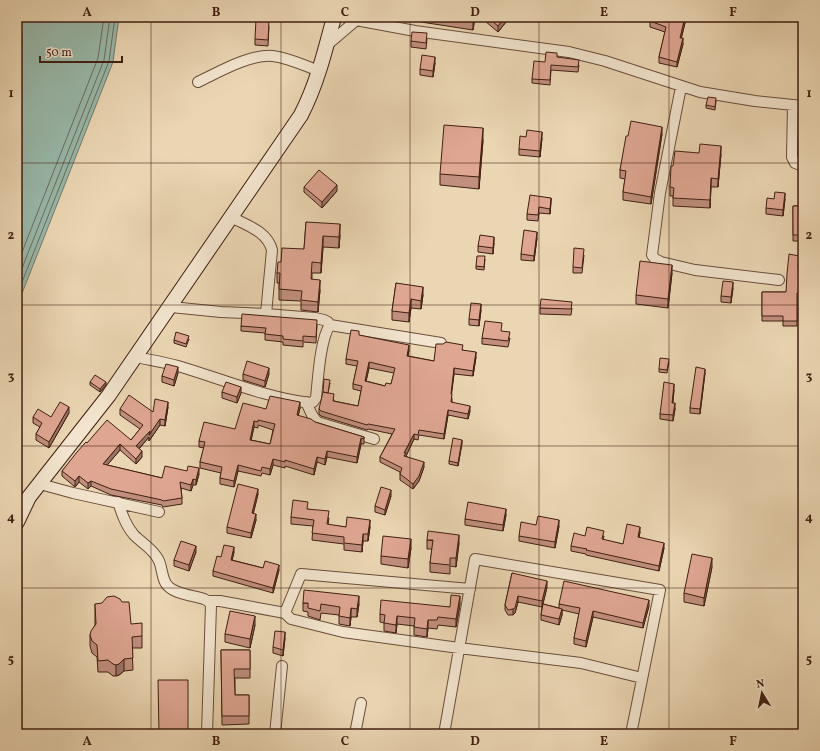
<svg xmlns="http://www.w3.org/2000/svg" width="820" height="751" viewBox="0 0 820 751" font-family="Vollkorn,serif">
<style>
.water{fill:#98b9ab;stroke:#757b6d}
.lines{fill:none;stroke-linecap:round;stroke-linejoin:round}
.shore{stroke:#6c6c5e;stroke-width:1}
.minor-casing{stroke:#6b4d3a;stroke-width:12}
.secondary-casing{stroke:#401f11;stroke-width:16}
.minor{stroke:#f2e4ce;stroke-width:10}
.secondary{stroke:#f2e4ce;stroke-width:14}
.wall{fill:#c08f7e;stroke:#401f11;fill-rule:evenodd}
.shaded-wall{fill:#9c7466;stroke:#401f11}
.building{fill:#dfa692;stroke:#401f11;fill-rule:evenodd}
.grid{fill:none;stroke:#401f11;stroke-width:1;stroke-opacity:0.55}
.neatline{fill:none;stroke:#401f11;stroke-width:1.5}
.grid-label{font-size:13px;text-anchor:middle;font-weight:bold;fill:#401f11}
</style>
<rect width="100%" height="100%" fill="#ebd6b3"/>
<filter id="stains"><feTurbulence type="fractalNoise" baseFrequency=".005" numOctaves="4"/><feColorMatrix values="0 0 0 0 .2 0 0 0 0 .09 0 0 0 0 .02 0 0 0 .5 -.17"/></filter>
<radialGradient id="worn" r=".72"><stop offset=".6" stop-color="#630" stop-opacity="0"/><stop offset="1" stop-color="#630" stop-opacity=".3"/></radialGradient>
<path class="water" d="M17,17H119L113,62L17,306Z"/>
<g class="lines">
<path class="shore" d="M17,265L98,58L104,17
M17,281L104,60L110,17
M17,295L109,61L115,17"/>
<defs>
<path id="minor" d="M356,20L415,31L569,52L605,61L700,92L755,101L803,106
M326,46L360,17
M198,82C219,72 249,54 273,56C289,58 305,66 320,71
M681,87L660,193L652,255L655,259L661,262L695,270L779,280
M793,105L792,157L795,163L803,166
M231,217C246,225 267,231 272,250L266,314
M171,307L221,312L266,314L315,318L324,320L328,322L330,325
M136,357C150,360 164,362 178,366C222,379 264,397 310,403L313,402L316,398C318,380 320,339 330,325L441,343
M306,402L312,415L317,422L374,439
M40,484L73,493L159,512
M118,502C122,514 126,526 134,535C142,543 153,549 158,559C163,567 161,581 169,587C176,594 195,596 204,599L208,601L211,605L207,734
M208,601H220L285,613L291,619L343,632L459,648L581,663L642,678
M285,613L301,574L470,589
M275,734L282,666
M355,734L361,703
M444,734L475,559L660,590L631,734"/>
<path id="secondary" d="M17,522L29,497L109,395L301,115C317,84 325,51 334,17"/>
</defs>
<use href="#minor" class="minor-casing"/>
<use href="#secondary" class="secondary-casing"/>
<use href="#minor" class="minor"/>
<use href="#secondary" class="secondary"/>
</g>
<path class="wall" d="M421,17H475L473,30L421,22Z
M485,17H510L498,32L485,21Z
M650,21L685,23L681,38L683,44L677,67L659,63V57L665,32L650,27Z
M269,26L268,46L255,45V39Z
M427,39L426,49L411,47V41Z
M557,57L579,65L578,72L551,70L550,85L532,83V79L545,62Z
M435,63L433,77L420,75V69Z
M716,101L715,110L706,108V105Z
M662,134L651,204L623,200V192L625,179L620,178V170L628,136Z
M542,138L540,157L519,155V149Z
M483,140L479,189L440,185V174Z
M699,153L721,154L718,187H711L710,208L673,206V196H670V187L673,166Z
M304,187L337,191L322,208L304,192Z
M551,198L550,214L539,213L538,221L527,220V214Z
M785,199L783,216L766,214V208Z
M793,206H803V241H793Z
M306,222L340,235L339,248L323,247L321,273H312V279L320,290L318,312L301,310V301L279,300V283H277V273L281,262L304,249Z
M537,238L534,261L521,260V254Z
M494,243L493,254L478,252V246Z
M584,255L582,273H573V267Z
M485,259L484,270L476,269V266Z
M799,261V267L802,272V278H803V292H800V298H797V326H783V321H762V292H786Z
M672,273L668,308L636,304V295Z
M396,283L423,295L421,309L411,308L409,322L392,320V311Z
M733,288L731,303L721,302V296Z
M540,308H572L571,315L540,314Z
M481,310L479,326L469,325V319Z
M317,325L316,343L303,342V347L283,345V342L265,340V333L241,331V326Z
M359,335L409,350L408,356L434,361L463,350L476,357L473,376L454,374L451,394L452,399V402L470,411L468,419L448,415L444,439L419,435L418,440L414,439L406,456L424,467L419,481L413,489L400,480V472L380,462V457L392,434L368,429L367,430L321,416L319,414V409L330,383L328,393L334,400V401L358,406L361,391L353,389V384L357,366L346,364V359ZM369,368L394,373L391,384L385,386L366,381Z
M482,338H510L508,347L482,344Z
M189,339L186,347L174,343V340Z
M669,362L667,373L659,372V369Z
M178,373L174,386L162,382V376Z
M705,373L700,414L690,413V408Z
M243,374H269L265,387L243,380Z
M90,382L106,385L100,392L90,385Z
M674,390L673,403L675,409L673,421L660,419V414Z
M222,392L241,393L237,403L222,398Z
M168,407L165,426L160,425L149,441V437L139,449L142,457L136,464L120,450L107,465L162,478L199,474L196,485H193L191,491L181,488L182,498V504L163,507L162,505L111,495L91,486L88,489L79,482L75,487L62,476V471L87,443L131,440L140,429L120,415V409L153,412Z
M300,408L298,416L315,422L364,437V444H361L357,463L327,457L325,465L317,462L314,475L285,466V468L273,465L270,475L262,473L261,476L238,471L234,487L220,484V478L221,473L200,468V462L204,448L199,447V441L235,429L266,409ZM258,425L273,430L270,444L251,440L254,427L258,428Z
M69,413L49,448L36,440V434L40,427L33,423V417H51Z
M462,443L458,466L449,464V461Z
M258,494L253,514L256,520L251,538L227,533V527Z
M391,496L385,515L375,512V506Z
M308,509L329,518L328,525L346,527H370L368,541H363L362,552L344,550V544L312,540L313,526L291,524V517Z
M506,515L503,531L465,525V519Z
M536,525L559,526L555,548L519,541V536Z
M640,532L639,537L664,548L659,571L586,555V554L571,551V546L585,536H604L603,540L623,544Z
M427,540L459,543L456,567L450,566V574L430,572V563L432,549H427Z
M411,548L408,568L381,564V556Z
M196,552L189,571L174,566V560Z
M234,552L232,560L263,568L279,570L273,593L213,576V571L221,557Z
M712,567L704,606L684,602V593Z
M512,573L547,587L543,604L559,608V604L649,606L643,628L593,617L586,647L574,644V638L579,614L562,610V615L559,625L541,620V615L542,607L518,602L515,613L513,615H508L505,610V605Z
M303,603L359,604L357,617H351L350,626L339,624V615L321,613L320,620L308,616V612L303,611Z
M95,604L131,624L142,636V648H132L133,670L124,671L119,675L116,676H113L108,672H98L97,657L92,653L90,646V635L95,625Z
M460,604L456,627L438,625L437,629L428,628L427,637L414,635V626L397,624L396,633L384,631V623L380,622V614L450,607Z
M255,625L250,648L225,642V634Z
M285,638L283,656L273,653V647Z
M221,650H250V678H235V695H249V724L222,725Z"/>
<path class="shaded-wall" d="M474,17H475L473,30V21Z
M505,17H510L498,32V26Z
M685,17V23L680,44V38Z
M683,38V44L677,67V62Z
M435,57V63L433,77V71Z
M662,127V134L651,204V197Z
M483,128V140L479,189V177Z
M542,132V138L540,157V151Z
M721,146V154L718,187V179Z
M711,178V187L710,208V200Z
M337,185V191L322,208V202Z
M785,193V199L783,216V210Z
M551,198V204L550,214V209Z
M340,224V235L339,248V237Z
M537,232V238L534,261V256Z
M323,236V247L321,273V263Z
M494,237V243L493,254V248Z
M672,265V273L668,308V299Z
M320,280V290L318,312V302Z
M733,282V288L731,303V297Z
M423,287V295L421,309V301Z
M411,299V308L409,322V313Z
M481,304V310L479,326V320Z
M409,345V350L407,361V356Z
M476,352V357L473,376V371Z
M369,362V368L365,386V381Z
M178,367V373L174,386V380Z
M269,368V374L265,387V381Z
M454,368V374L451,399V394Z
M705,369V373L700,414V409Z
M106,382V385L100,392V389Z
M674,384V390L672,409V403Z
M241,387V393L237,403V397Z
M168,402V407L165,426V420Z
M300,402V408L297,421V415Z
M675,403V409L673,421V415Z
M470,406V411L468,419V414Z
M69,407V413L49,448V442Z
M448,410V415L444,439V434Z
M160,419V425L149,441V437L136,452V446Z
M254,421V427L250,445V440Z
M414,434V439L406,456V459L404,461V453Z
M361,438V444L357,463V457Z
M462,440V443L458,466V463Z
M120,444V450L103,470V464Z
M142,451V457L136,464V459Z
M327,451V457L325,465V459Z
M317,457V462L314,475V469Z
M273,459V465L270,475V469Z
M424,462V467L419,481L413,489V484Z
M238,465V471L234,487V481Z
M199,468V474L196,485V480Z
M79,476V482L75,487V481Z
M193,479V485L191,491V485Z
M91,481V486L88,489V483Z
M258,489V494L252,519V513Z
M391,490V496L385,515V510Z
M506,509V515L503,531V525Z
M256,514V520L251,538V533Z
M370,520V527L368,541V534Z
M559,520V526L555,548V542Z
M640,527V532L638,542V537Z
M363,534V541L362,552V545Z
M459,535V543L456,567V558Z
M411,539V548L408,568V559Z
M664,543V548L659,571V566Z
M196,546V552L189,571V565Z
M234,547V552L231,565V560Z
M712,558V567L704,606V598Z
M279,565V570L273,593V588Z
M547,581V587L542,607V601Z
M359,596V604L357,617V609Z
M460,596V604L456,627V619Z
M518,596V602L515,613L513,615V609Z
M649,600V606L643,628V623Z
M351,608V617L350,626V618Z
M562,609V615L559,625V619Z
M593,611V617L586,647V641Z
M255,616V625L250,648V639Z
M397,616V624L396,633V625Z
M428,620V628L427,637V629Z
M285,632V638L283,656V650Z
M124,659V671L119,675L116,676V665Z"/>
<path class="building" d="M444,17H474L473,21Z
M487,17H505L498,26Z
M651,17H685L680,38H683L677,62L659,57L666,27L650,21Z
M256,19L269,20L268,40L255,39Z
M412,32L427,33L426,43L411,41Z
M546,52L557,53V57L579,60L578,67L551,65L550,80L532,79L534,61L545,62Z
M422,55L435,57L433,71L420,69Z
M708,97L716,98L715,107L706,105Z
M631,121L662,127L651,197L623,192L626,171L620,170L626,136H628Z
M444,125L483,128L479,177L440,174Z
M527,130L542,132L540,151L519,149L520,136L526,137Z
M700,144L721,146L718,179L711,178L710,200L673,198L674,188L670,187L671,166H673L675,151L699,153Z
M319,170L337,185L322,202L304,187Z
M775,192L785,193L783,210L766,208L767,198L774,199Z
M530,195L551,198L550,209L539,207L538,215L527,214Z
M793,206H803V235H793Z
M306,222L340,224L339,237L323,236L321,263L312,262L311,279L320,280L318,302L301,300L302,291L279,289L280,273H277L278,262H281L282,248L304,249Z
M524,230L537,232L534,256L521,254Z
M480,235L494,237L493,248L478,246Z
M574,248L584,249L582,268L573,267Z
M789,254L799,256L798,266L802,267V278H803V287H800V293H797V321H783V316H762V292H786L787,274Z
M477,256H485L484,267L476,266Z
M640,261L672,265L668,299L636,295Z
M723,281L733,282L731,297L721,296Z
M396,283L423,287L421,301L411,299L409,313L392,311Z
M541,299L572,302L571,309L540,308Z
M471,303L481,304L479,320L469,319Z
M242,314L317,320L316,337L303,336V341L283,339V336L265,334L266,328L241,326Z
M485,321L502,323L501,331L510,332L508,341L482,338Z
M351,330L359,331V335L409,345L407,356L434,361L436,344H443L446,342L463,345L462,350L476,352L473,371L454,368L451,394H452L451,402L470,406L468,414L448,410L444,434L419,430L418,435L414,434L404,453H406L404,456L424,462L419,476L413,484L400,474L402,468L380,457L395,429L368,424L367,425L321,411L319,409L323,392L334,394L333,401L358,406L362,386L353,384L358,361L346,359ZM369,362L395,368L391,384L386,383L385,386L365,381Z
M176,332L189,336L186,344L174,340Z
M660,358L669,359L667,370L659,369Z
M247,361L269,368L265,381L243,374Z
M166,364L178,367L174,380L162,376Z
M696,367L705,369L700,409L690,408Z
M95,375L106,382L100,389L90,382Z
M324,379L330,380L328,393L323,392Z
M226,382L241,387L237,397L222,392Z
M664,382L674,384L672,403H675L673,415L660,414Z
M129,395L153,412L155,399L168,402L165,420L160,419L149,435L150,431L136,446L142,451L136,459L120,444L103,464L162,478L165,466L187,471L188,466L199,468L196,480L193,479L191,485L180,482L182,498L163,501L162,500L111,489L91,481L88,483L79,476L75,481L62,471L77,452L86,442L87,443L107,420L131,440L143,425L120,409Z
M270,396L300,402L297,415L311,419L315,422L364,437V439L361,438L357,457L327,451L325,459L317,457L314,469L285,460V462L273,459L270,469L262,467L261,471L238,465L234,481L220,478L222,467L200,462L205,442L199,441L204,422L235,429L243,403L266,409ZM258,420L275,424L270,444L250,440L254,421L258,422Z
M60,402L69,407L49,442L36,434L42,423L33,417L38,409L51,417Z
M453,438L462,440L458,463L449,461Z
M238,484L258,489L252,513L256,514L251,533L227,527Z
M381,487L391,490L385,510L375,506Z
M293,500L308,502L307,509L329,511L327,524L346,527L347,517L370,520L368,534H363L362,545L344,543V537L312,533L314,520L291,517Z
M468,502L506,509L503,525L465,519Z
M538,516L559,520L555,542L519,536L521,522L536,525Z
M627,524L640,527L638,537L664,543L659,566L586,550L587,549L571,546L574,533L585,536L587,527L604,531L602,539L623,544Z
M428,531L459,535L456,558H450V565L430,563L433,540H427Z
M383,536L411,539L408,559L381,556Z
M181,541L196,546L189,565L174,560Z
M224,545L234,547L231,560L263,568L265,561L279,565L273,588L213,571L217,556L221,557Z
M692,554L712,558L704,598L684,593Z
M512,573L547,581L542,601L518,596L515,608L513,609L508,610L505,605Z
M564,581L649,600L643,623L593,611L586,641L574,638L580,608L559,604Z
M304,590L359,596L357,609L351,608L350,618L339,616L340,607L321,604L320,611L308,608V603H303Z
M451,595L460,596L456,619L438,617L437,620H428L427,629L414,627L415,618L397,616L396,625L384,623L385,615L380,614L381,600L450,607Z
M114,596L120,599L122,602H129L131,624L142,623V636L132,637L133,658L124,659L119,664L116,665L113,664L108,660L98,661L97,645L92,641L90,635L91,631L96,624L95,604L102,603L107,597Z
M543,604L562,609L559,619L541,615Z
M230,611L255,616L250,639L225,634Z
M275,631L285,632L283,650L273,647Z
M221,650H250V669H234L235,695H249V716H222Z
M158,680H188V734H159Z"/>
<path class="grid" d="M151,17V734M281,17V734M410,17V734M539,17V734M669,17V734M17,163H803M17,305H803M17,446H803M17,588H803"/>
<rect width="820" height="751" fill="none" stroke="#ebd6b3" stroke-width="44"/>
<g transform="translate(762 693) rotate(350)" stroke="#f2e4ce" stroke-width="3" paint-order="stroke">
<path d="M0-3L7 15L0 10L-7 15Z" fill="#401f11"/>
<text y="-6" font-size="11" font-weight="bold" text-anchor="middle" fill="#401f11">N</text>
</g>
<path d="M40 56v6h82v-6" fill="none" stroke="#401f11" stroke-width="2"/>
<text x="46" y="56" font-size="12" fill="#401f11" stroke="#f2e4ce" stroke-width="3" paint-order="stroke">50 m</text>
<rect x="22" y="22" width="776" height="707" class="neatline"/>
<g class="grid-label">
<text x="87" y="16">A</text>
<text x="216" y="16">B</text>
<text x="345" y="16">C</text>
<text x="475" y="16">D</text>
<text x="604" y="16">E</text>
<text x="733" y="16">F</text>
<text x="11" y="97">1</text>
<text x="809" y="97">1</text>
<text x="11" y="239">2</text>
<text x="809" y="239">2</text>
<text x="11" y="380">3</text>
<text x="809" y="380">3</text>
<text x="11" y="521">4</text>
<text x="809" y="521">4</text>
<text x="11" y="663">5</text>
<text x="809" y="663">5</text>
<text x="87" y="745">A</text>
<text x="216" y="745">B</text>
<text x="345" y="745">C</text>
<text x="475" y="745">D</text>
<text x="604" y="745">E</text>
<text x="733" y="745">F</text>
</g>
<rect width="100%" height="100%" filter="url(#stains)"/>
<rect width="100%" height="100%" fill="url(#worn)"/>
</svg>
